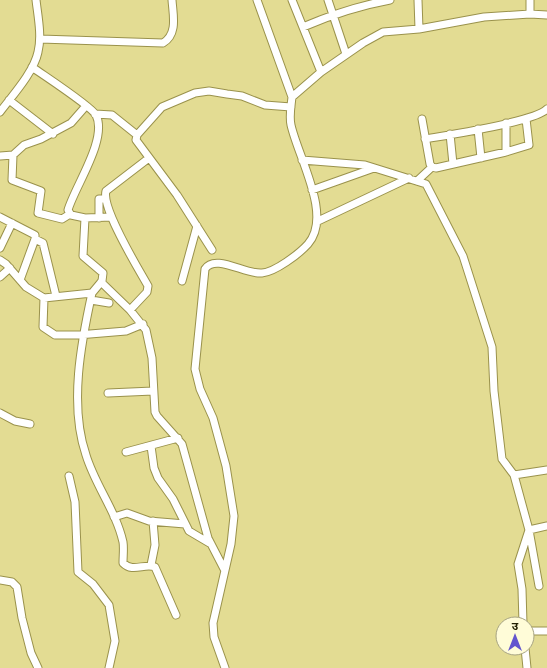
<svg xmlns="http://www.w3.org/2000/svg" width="547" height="668" viewBox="0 0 547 668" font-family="'Space Grotesk','Noto Sans Devanagari',sans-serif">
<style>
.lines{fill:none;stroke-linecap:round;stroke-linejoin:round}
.minor-casing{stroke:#9a924c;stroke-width:9}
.minor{stroke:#fff;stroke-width:7}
</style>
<rect width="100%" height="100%" fill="#e3dc93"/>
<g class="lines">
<defs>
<path id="minor" d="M257,0L292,97
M292,0L321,72
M328,0L346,54
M418,0L419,29
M530,0V14
M303,27C333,14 357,6 390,0
M40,39L163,43C178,34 173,15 172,0
M9,100L53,134
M0,112C12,96 34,72 38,52C42,36 38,17 36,0
M95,114L112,115L137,135
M422,119L430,164L432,167L436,168L506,152L529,145L526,119
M506,123V152
M478,129L481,158
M450,134L453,164
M425,139C448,135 534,122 547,109
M13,155L12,180L41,191L38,213L62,219L70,214
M0,156L13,155L24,145L41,139L71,123L85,107
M302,160L365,165L426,184L463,256L492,347L494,391L502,459L514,475
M417,181L432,167
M312,190L374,168
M0,217L35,235V239L20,280
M85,218L111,217
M99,218V199H105
M318,221L409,178
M35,239L43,243L56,296
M0,248L12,223
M212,250L177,195L136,140L137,135L162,107L195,93L209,91L227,94L242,96L265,105L291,107
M0,260L6,264L26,287L44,298L92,293L102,281L103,273L83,256L85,218L71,215L68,210C75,186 108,139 96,115C91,106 43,75 32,67
M0,277L10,268
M182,281L197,226
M101,282L130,310L146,330L152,358L155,412L157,416L182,444L208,538L224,569
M92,293C81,343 69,405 86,455C95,485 116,511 123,542C124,548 123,556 123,563C133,573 144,563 155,567L176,615
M44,298L43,327L55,335H78L126,331L143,324
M91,300L109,303
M130,310L147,292L148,286C138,268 101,208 106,191L149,158
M108,393L153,391
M0,413L15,421L30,424
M151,446L154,468L158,478L173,499L189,531L211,544
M126,452L178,438
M69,476L75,502L78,572L93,584L109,605L115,641L109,668
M114,517L127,513L149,521L185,524
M151,565L155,545L153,521
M0,580L12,582L17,587L22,618L31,653L38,668
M539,586L529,530L547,526
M523,624L522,589L518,564L529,530L514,475L547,470
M527,631H547
M525,648L527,668
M225,668L214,637L213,623L231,544L234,516L226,466L213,418L200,389L195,369L205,269C215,253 246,275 262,273C275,272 299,254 308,244C333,216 298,157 291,125C289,116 291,107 292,97L321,72L363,43L383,32L419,29L484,17L530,14L547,15"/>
</defs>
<use href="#minor" class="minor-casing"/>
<use href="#minor" class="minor"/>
</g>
<g transform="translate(515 636)"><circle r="19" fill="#fffcd8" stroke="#a7a483"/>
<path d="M0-3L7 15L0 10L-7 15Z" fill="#6355ce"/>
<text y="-6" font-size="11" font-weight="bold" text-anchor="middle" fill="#232003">उ</text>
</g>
</svg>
